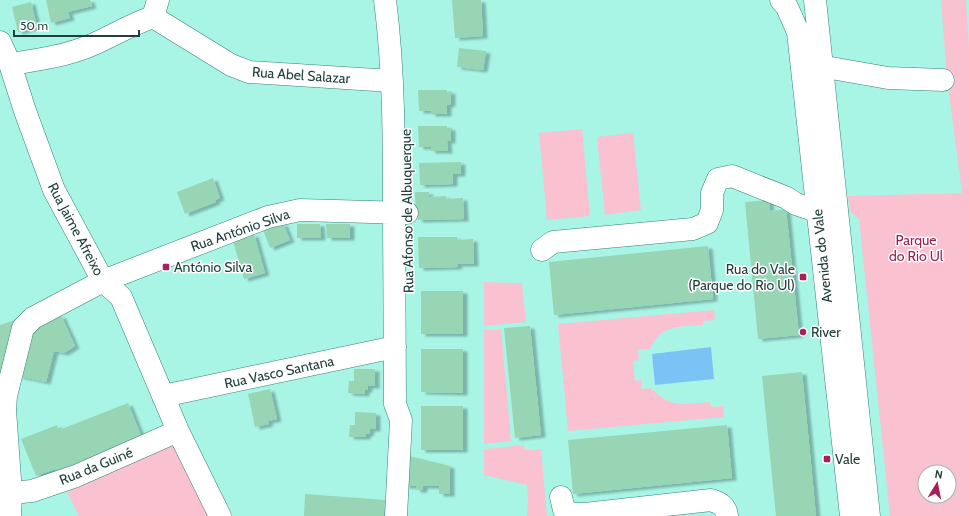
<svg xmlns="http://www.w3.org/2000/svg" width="969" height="516" viewBox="0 0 969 516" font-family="Cabin,sans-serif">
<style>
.green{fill:#fac2d1;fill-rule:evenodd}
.water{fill:#7cc3f5}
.building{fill:#97d5b4;filter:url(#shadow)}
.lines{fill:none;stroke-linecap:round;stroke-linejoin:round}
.minor-casing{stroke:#358275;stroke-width:23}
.major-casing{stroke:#358275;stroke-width:23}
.minor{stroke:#fff;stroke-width:22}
.major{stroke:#fff;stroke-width:22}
.poi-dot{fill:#ab1e5c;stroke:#fff;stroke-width:1.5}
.labels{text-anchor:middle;stroke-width:3;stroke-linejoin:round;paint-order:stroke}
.street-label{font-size:14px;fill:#21403b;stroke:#fff}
.park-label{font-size:14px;fill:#962152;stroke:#fff}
.poi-label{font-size:14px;fill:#21403b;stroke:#fff;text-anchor:start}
</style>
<defs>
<filter id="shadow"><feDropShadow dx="4.5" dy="2.5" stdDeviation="1" flood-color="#0004"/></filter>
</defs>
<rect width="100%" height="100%" fill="#a8f5e6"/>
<path class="green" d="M941,0H966L969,47V516H890L859,219L850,211L848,196L962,193L947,79ZM925,472H949V496H925Z
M582,129L590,216L547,220L539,133Z
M633,133L641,210L605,215L597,137Z
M484,282L522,283L526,322L484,326Z
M714,310L715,320L703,321V325C678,327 662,324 650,349L638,350L639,360L633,361L635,381L641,380L642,389L651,388C672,409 683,404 710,402L711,407L723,406L724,417L568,431L558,324Z
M501,329L511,441L484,444V330Z
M172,443L211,516H79L67,492Z
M524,445L525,450L541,449L547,516H527L528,500L527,485L484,475V449Z"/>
<path class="water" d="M711,347L714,379L655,385L652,354Z"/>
<path class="building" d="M46,0H90L92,6L68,12L70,18L51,23Z
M452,0H481L483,36L455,38Z
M31,2L37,27L18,32L12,7Z
M459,48L486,51L483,70L457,67Z
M418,90H447V92L451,91V104L447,105V114H431V111H419Z
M418,126H447V128H451V141H447L448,151H431V147H419Z
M461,162V174H453V184L420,185L419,163Z
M213,178L220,198L215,200L216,202L185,214L177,192Z
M415,192H429V197L446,196V199L463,198L464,219L418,220V216H416Z
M769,200L770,211L786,209L799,335L758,339L745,202Z
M283,223L290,240L270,248L263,230Z
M297,224H320L321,238H297Z
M326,224H350V238H327Z
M254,234L265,273L244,279L233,241Z
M418,237H457V240L473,239L474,264H457L458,267L419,268Z
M708,246L713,299L554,315L549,262Z
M421,291H463V334H421Z
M61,315L75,346L64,353L54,351L46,382L18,376L31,332Z
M15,320L0,379V325Z
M530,326L541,435L515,438L504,328Z
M421,349H463V393L421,392Z
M354,369H375V386H368V390H365V394L348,393L349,381H354Z
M802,372L816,516H776L762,376Z
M270,389L277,419L268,421L269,424L255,427L248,394Z
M128,403L142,438L57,472L55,469L36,476L21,439L57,425L59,430Z
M421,406H463V450H421Z
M355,412L376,413V429H370L369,434H366V437H349L350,425H355Z
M727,425L732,478L573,494L568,440Z
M405,455L450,466V494H439V486H423V490H416V486H405Z
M305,494L385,500L384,516H304Z"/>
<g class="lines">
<defs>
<path id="minor" d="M385,0C394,70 394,141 394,212C394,276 395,340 395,404L401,420L396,516
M153,17L231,65L249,72L392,81
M0,42L10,64L25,111L54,190L103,281L121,297L178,431L220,516
M10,64C38,60 67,56 94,44C114,35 132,24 153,17L158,0
M822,68H831L888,78L943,80
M542,250L553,242L693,229L707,223L712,210V193L718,179L732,176L787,198L796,204L817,211
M163,396L395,347
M11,493L32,491L76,476L178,431
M561,497L564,510L573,514H585L711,500C720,503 726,506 727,516
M10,516L11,493L5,410L6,396L23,328L33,318L103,281L268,217L300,210L407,213"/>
<path id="major" d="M781,0L787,7L798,32L851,516
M815,0L869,516"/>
</defs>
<use href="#minor" class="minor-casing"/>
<use href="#major" class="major-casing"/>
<use href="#minor" class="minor"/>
<use href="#major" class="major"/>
</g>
<g class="poi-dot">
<rect x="162" y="263" width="8" height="8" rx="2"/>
<rect x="799" y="273" width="8" height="8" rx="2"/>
<circle cx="803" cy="332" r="4"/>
<rect x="823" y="455" width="8" height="8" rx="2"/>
</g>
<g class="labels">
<g class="street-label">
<text transform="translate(301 75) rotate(4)" y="5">Rua Abel Salazar</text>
<text transform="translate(407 211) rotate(-91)" y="5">Rua Afonso de Albuquerque</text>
<text transform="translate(76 229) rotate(62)" y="5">Rua Jaime Afreixo</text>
<text transform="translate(240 230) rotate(-19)" y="5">Rua António Silva</text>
<text transform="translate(822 256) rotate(-96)" y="5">Avenida do Vale</text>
<text transform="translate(279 372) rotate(-12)" y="5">Rua Vasco Santana</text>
<text transform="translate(96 466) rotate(-22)" y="5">Rua da Guiné</text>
</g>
<g class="park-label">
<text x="916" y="245">Parque<tspan x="916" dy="16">do Rio Ul</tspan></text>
</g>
<g class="poi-label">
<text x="174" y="272">António Silva</text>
<text x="795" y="274" text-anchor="end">Rua do Vale<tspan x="795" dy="16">(Parque do Rio Ul)</tspan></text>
<text x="811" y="337">River</text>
<text x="835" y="464">Vale</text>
</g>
</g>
<g transform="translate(937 484) rotate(10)"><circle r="19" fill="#ffffff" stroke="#a6b3b1"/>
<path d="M0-3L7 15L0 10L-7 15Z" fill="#ab1e5c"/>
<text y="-6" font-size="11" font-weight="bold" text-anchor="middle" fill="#21403b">N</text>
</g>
<path d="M14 30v6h125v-6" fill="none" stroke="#21403b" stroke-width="2"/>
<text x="20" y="30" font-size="12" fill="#21403b" stroke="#ffffff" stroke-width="3" paint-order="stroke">50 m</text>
</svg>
